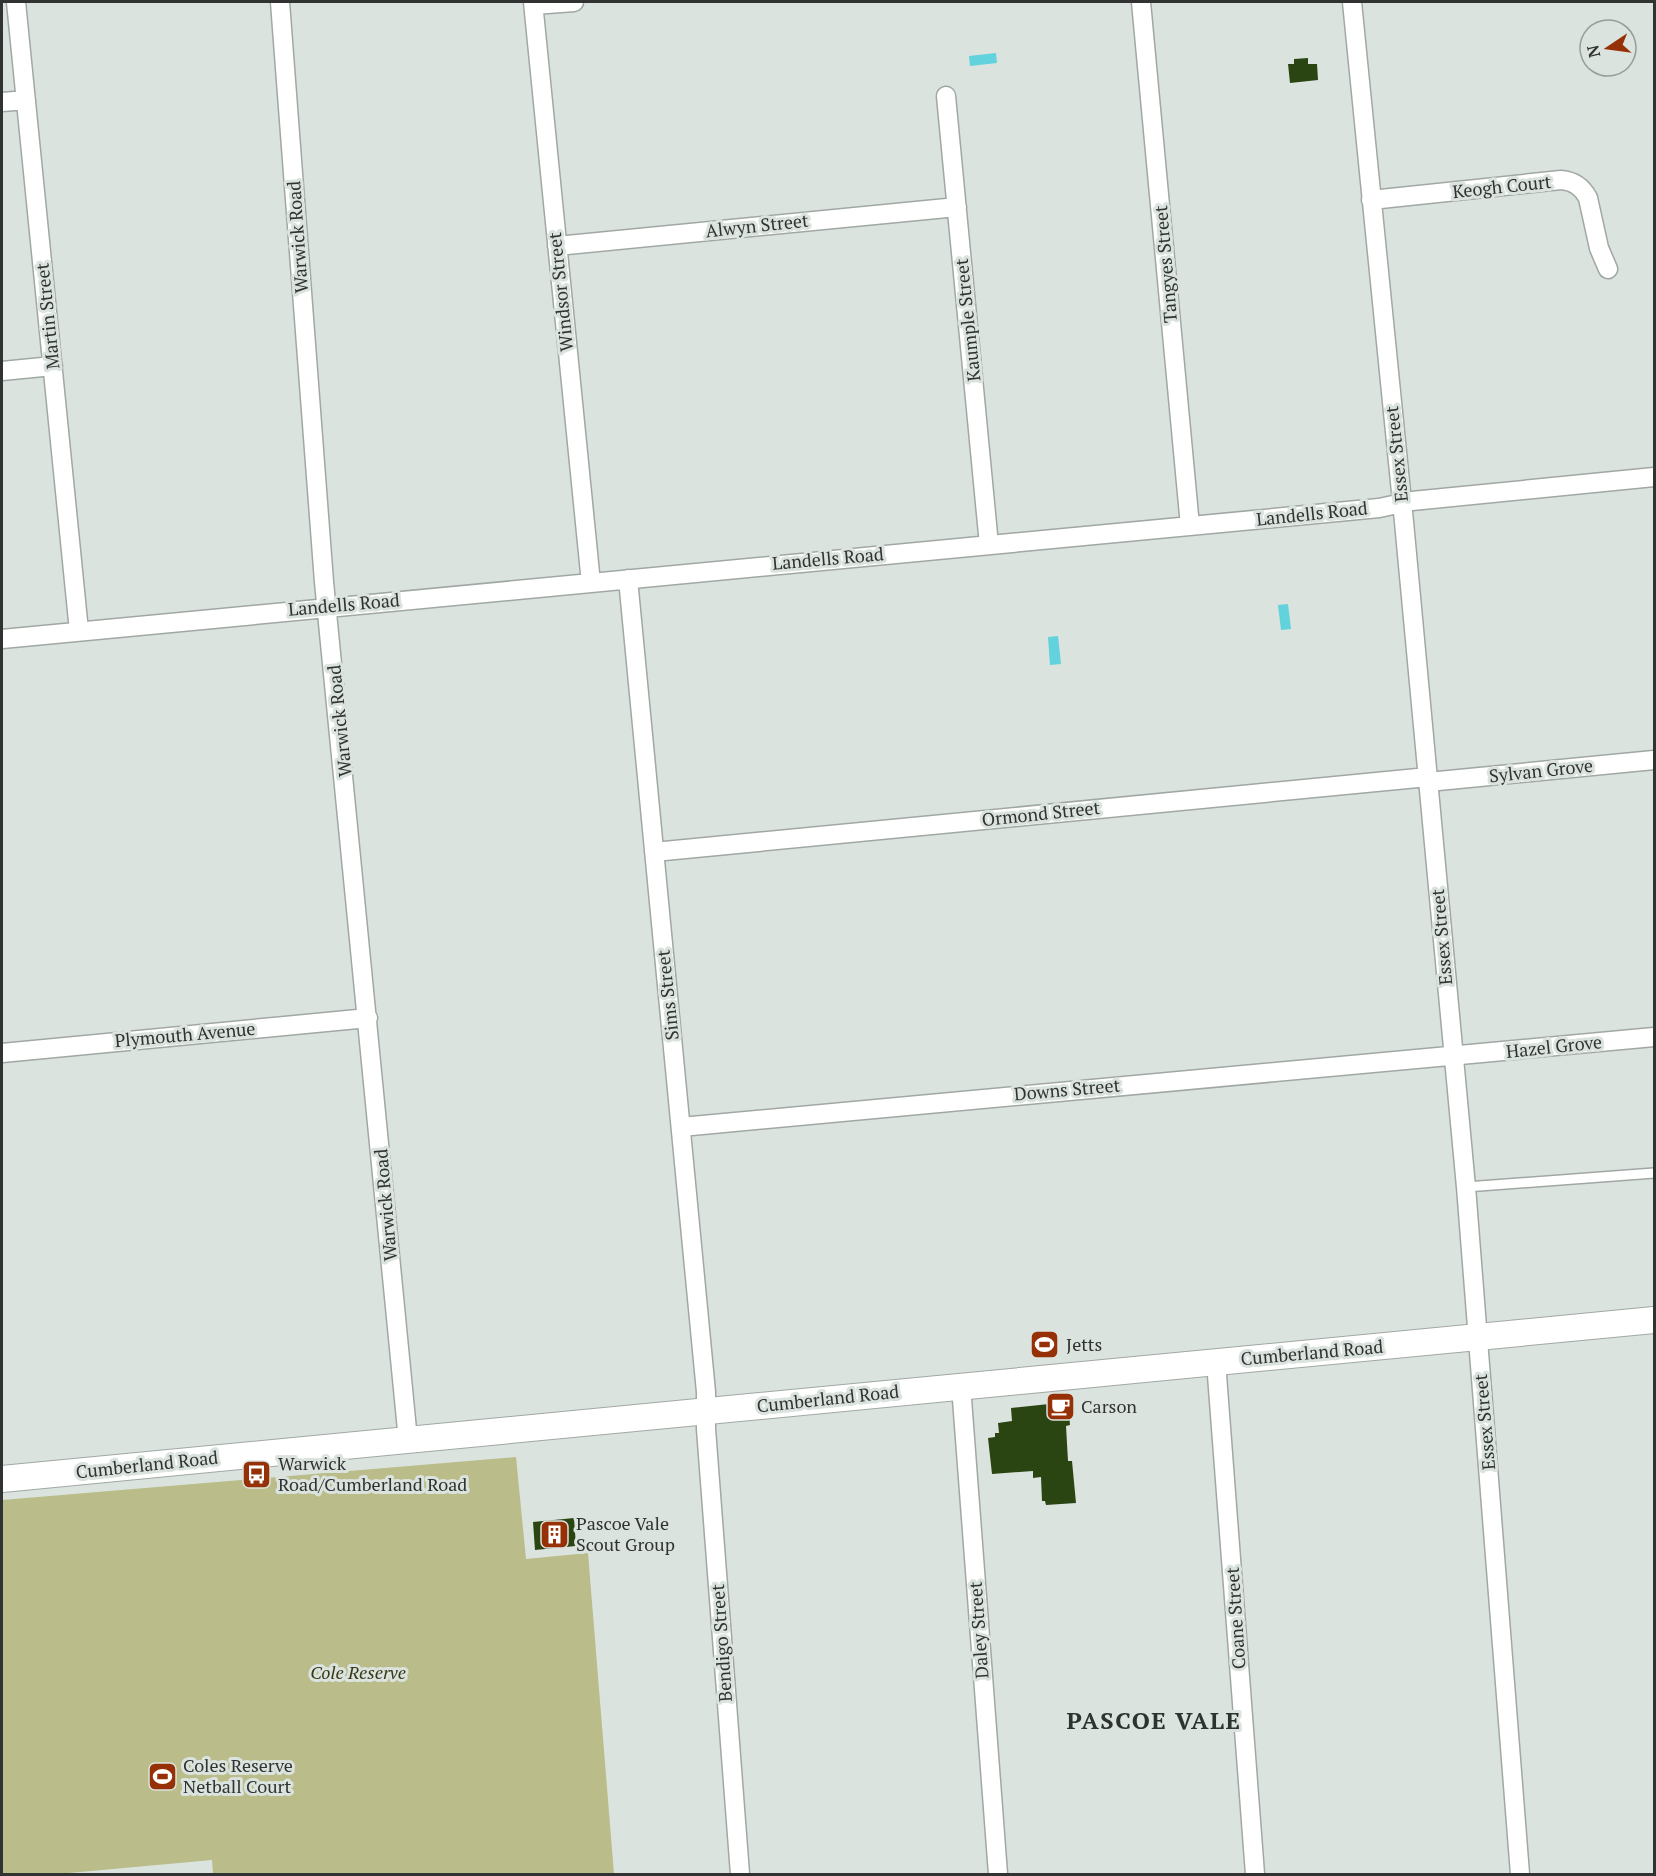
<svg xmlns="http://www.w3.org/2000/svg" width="1656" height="1876" viewBox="0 0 1656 1876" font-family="'PT Serif',serif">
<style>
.green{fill:#babc89}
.water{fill:#62d2dc}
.building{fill:#2a4412}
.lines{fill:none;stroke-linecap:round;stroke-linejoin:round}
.service-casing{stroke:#a1a8a3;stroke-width:12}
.minor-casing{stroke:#a1a8a3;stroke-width:21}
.secondary-casing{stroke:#a1a8a3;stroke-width:28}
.service{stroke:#fff;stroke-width:9}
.minor{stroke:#fff;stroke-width:18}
.secondary{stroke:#fff;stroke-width:26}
.labels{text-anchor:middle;stroke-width:6;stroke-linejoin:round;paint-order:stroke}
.street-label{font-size:18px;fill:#303331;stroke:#dbe3de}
.poi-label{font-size:18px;fill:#303331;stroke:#dbe3de;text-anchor:start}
.park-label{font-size:18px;font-style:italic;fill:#393917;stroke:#dbe3de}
.district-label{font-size:24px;font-weight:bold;letter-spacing:1.5px;fill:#2d332f;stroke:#dbe3de}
</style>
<rect width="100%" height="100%" fill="#dbe3de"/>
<path class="green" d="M516,1457L526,1559L588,1553L614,1874H213L212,1860L58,1874H2V1500Z"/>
<path class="water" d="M996,53L997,63L970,66L969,56Z
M1288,604L1291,629L1281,630L1278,605Z
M1058,636L1061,664L1050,665L1048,637Z"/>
<path class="building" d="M1308,58V64H1317L1318,80L1290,83L1288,64H1294V59Z
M1068,1402L1070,1425L1066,1426L1068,1461H1072L1076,1503L1046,1505L1045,1501H1042L1041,1477L1033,1478V1471L992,1474L988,1438L995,1437V1433H999L998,1423L1012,1421L1011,1408Z
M574,1518L576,1546L535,1550L533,1522Z"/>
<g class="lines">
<defs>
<path id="service" d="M1466,1187L1654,1173"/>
<path id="minor" d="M16,2L79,631
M280,2L324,582L408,1440
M533,2L591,583
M1141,2L1190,526
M1352,2L1404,522L1466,1187L1520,1874
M534,5L574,2
M946,96L989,545
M2,102L26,100
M1371,200L1561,180C1574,181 1582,187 1588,198L1599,248L1608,269
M557,246L957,207
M2,371L53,366
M628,579L706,1392V1429L740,1874
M2,639L1379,508L1412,501L1654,477
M1428,782L1654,760
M654,852L1428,777
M2,1053L368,1018
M681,1127L1654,1037
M1216,1362L1255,1874
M961,1386L998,1874"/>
<path id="secondary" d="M2,1479L1654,1320"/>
</defs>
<use href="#service" class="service-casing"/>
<use href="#minor" class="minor-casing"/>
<use href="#secondary" class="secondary-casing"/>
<use href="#service" class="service"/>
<use href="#minor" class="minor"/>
<use href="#secondary" class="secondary"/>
</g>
<defs>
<symbol id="stadium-square" viewBox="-11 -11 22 22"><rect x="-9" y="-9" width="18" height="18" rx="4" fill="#963006" stroke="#dbe3de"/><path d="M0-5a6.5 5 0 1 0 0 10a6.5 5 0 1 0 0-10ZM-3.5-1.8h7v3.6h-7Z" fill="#fff"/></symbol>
<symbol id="cafe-square" viewBox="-11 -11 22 22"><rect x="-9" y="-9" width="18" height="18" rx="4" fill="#963006" stroke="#dbe3de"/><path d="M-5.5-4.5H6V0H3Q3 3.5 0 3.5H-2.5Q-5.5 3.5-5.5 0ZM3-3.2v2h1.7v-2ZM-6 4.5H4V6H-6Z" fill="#fff"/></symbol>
<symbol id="bus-square" viewBox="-11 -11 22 22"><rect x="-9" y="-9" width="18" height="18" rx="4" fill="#963006" stroke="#dbe3de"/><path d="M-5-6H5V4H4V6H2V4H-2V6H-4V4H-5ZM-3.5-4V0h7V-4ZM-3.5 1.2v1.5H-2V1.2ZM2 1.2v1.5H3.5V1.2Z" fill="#fff"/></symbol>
<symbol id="building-square" viewBox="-11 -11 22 22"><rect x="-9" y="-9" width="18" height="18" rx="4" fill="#963006" stroke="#dbe3de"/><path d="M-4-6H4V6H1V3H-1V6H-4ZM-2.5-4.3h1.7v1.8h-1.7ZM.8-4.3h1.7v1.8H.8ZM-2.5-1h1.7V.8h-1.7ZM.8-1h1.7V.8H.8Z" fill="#fff"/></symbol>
</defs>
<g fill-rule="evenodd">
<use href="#stadium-square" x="1028" y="1328" width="33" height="33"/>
<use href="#cafe-square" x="1044" y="1390" width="33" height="33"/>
<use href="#bus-square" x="240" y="1458" width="33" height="33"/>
<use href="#building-square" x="538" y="1518" width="33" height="33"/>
<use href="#stadium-square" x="146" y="1760" width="33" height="33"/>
</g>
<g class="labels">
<g class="street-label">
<text transform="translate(1502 187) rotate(-6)" y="6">Keogh Court</text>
<text transform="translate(757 226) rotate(-6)" y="6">Alwyn Street</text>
<text transform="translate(298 237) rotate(-94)" y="6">Warwick Road</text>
<text transform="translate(1166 264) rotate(-95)" y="6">Tangyes Street</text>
<text transform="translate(561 292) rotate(-96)" y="6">Windsor Street</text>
<text transform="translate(48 316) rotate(-96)" y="6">Martin Street</text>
<text transform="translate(968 320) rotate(-96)" y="6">Kaumple Street</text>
<text transform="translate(1397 454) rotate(-96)" y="6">Essex Street</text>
<text transform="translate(1312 514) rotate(-6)" y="6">Landells Road</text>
<text transform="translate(828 559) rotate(-5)" y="6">Landells Road</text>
<text transform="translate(344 605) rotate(-5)" y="6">Landells Road</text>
<text transform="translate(340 721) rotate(-96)" y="6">Warwick Road</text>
<text transform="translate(1541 771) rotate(-6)" y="6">Sylvan Grove</text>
<text transform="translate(1041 814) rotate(-6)" y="6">Ormond Street</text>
<text transform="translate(1442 937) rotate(-95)" y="6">Essex Street</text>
<text transform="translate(668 995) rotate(-96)" y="6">Sims Street</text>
<text transform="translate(185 1035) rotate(-5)" y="6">Plymouth Avenue</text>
<text transform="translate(1554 1047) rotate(-6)" y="6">Hazel Grove</text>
<text transform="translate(1067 1090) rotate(-5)" y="6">Downs Street</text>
<text transform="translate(386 1205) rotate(-95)" y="6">Warwick Road</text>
<text transform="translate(1312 1353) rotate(-5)" y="6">Cumberland Road</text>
<text transform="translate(828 1399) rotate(-6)" y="6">Cumberland Road</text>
<text transform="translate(1485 1422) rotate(-95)" y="6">Essex Street</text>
<text transform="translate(147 1465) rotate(-6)" y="6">Cumberland Road</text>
<text transform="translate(1236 1618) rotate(-94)" y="6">Coane Street</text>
<text transform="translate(979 1630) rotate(-94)" y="6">Daley Street</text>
<text transform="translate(722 1643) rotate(-94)" y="6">Bendigo Street</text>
</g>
<g class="poi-label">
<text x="1066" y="1351">Jetts</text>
<text x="1081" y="1413">Carson</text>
<text x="278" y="1470">Warwick<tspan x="278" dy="21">Road/Cumberland Road</tspan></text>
<text x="576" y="1530">Pascoe Vale<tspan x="576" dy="21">Scout Group</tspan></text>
<text x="183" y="1772">Coles Reserve<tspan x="183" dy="21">Netball Court</tspan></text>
</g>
<g class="park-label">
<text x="358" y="1679">Cole Reserve</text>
</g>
<g class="district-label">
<text x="1154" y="1729">PASCOE VALE</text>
</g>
</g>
<rect width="1656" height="1876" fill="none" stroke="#303331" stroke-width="6"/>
<g transform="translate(1608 48) rotate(257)"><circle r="28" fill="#dbe3de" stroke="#979d99" stroke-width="1.5"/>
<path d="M0-4.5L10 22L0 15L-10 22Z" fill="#963006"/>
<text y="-9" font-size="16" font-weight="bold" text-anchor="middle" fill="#303331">N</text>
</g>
</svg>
